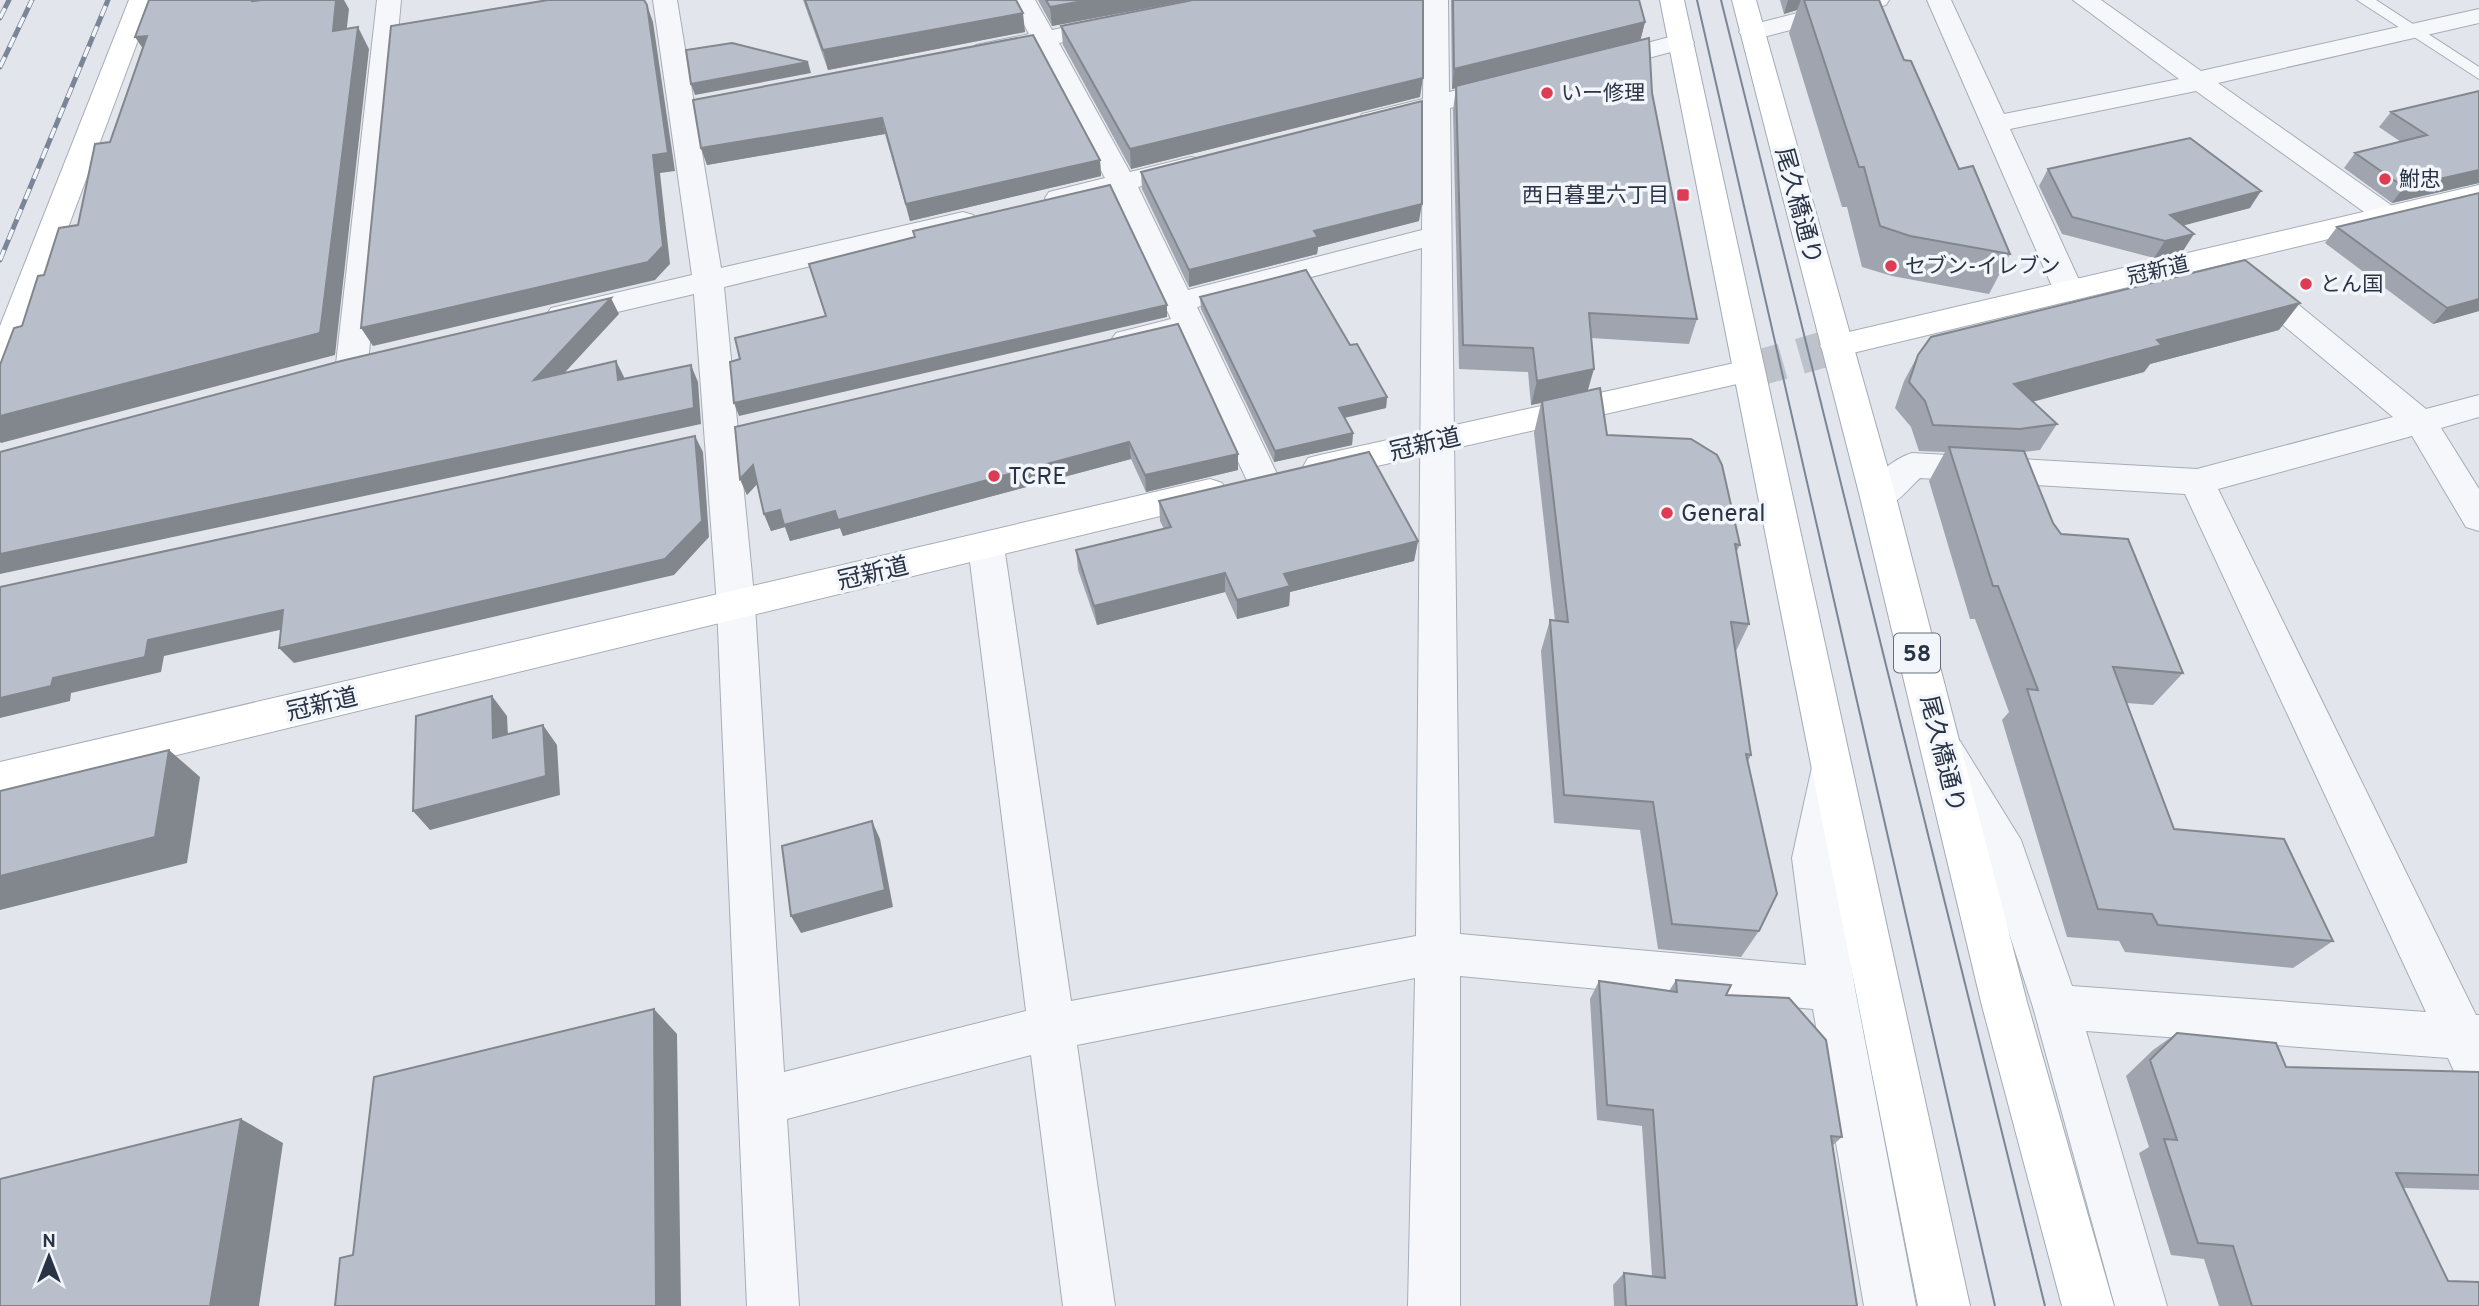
<svg xmlns="http://www.w3.org/2000/svg" width="2479" height="1306" viewBox="0 0 2479 1306" font-family="Overpass,'Noto Sans JP',sans-serif">
<style>
.lines{fill:none;stroke-linecap:round;stroke-linejoin:round}
.secondary-tunnel{stroke:#bdc2cb;stroke-width:36;stroke-dasharray:36 18;stroke-linecap:butt}
.lane-casing{stroke:#a6adb7;stroke-width:2}
.street-casing{stroke:#a6adb7;stroke-width:2}
.secondary-casing{stroke:#a6adb7;stroke-width:2}
.primary-casing{stroke:#a0aab9;stroke-width:2}
.lane{fill:#f6f7fa;fill-rule:evenodd}
.street{fill:#f6f7fa;fill-rule:evenodd}
.secondary{fill:#fff;fill-rule:evenodd}
.primary{fill:#fff;fill-rule:evenodd}
.tram{stroke:#7a8597;stroke-width:2}
.rail-casing{stroke:#7a8597;stroke-width:5}
.rail{stroke:#f2f5f9;stroke-width:3.5;stroke-dasharray:11;stroke-linecap:butt}
.wall{fill:#9fa4ae}
.shaded-wall{fill:#82868d}
.building{fill:#b9bfca;stroke:#82868d;stroke-width:2}
.poi-dot{fill:#dd3c53;stroke:#f2f5f9;stroke-width:2.5}
.labels{text-anchor:middle;stroke-width:7;stroke-linejoin:round;paint-order:stroke}
.far-poi-label{font-size:21px;fill:#283346;stroke:#f2f5f9;text-anchor:start}
.far-street-label{font-size:21px;fill:#283346;stroke:#f2f5f9}
.shield{fill:#f2f5f9;stroke:#656d7c;stroke-width:2}
.shield-label{font-size:23px;font-weight:bold;fill:#283346}
.street-label{font-size:24px;fill:#283346;stroke:#f2f5f9}
.poi-label{font-size:24px;fill:#283346;stroke:#f2f5f9;text-anchor:start}
</style>
<rect width="100%" height="100%" fill="#e2e6ec"/>
<g class="lines">
<path class="secondary-tunnel" d="M1748,371L1836,346"/>
<defs>
<path id="lane" d="M2357,0H2376L2479,67V79Z"/>
<path id="street" d="M377,0H401L368,364L363,372L352,375L341,372L336,364Z
M653,0H677L721,268L963,212L973,215L978,221L973,227L724,287L755,606L784,1072L1026,1011L968,546L973,536L986,532L999,536L1004,546L1071,1001L1416,936L1422,248L1197,307L1280,480L1275,489L1263,493L1251,489L1180,338L1127,350L1116,347L1111,340L1116,333L1171,319L1113,193L1059,207L1049,204L1045,198L1049,192L1105,178L1036,48L985,58L976,55L972,50L976,45L1029,34L1011,0H1035L1052,30L1115,17L1124,20L1128,25L1124,30L1059,43L1130,172L1191,157L1201,159L1205,165L1201,171L1138,187L1188,290L1422,230L1423,115L1372,128L1362,126L1358,120L1362,114L1423,99L1424,0H1448L1449,92L1503,79L1512,81L1516,87L1512,93L1450,108L1460,934L1806,965L1792,858L1812,767L1818,755L1832,750L1846,755L1852,767L1834,858L1855,989L1916,1306H1864L1813,1009L1460,976V1306H1408L1415,978L1077,1045L1115,1306H1063L1031,1055L787,1119L799,1306H747L717,606L694,294L562,325L551,322L546,315L551,308L692,275Z
M1848,0H1889L1886,5L1752,40L1743,37L1739,32L1743,27Z
M1927,0H1951L2004,114L2179,79L2073,0H2101L2201,71L2479,9V23L2218,83L2398,210L2403,216L2398,222L2388,225L2378,222L2196,91L2010,129L2084,291L2080,298L2069,301L2058,298L2054,291Z
M1681,34L1690,37L1694,42L1690,47L1599,71L1590,68L1586,63L1590,58Z
M2251,272L2262,275L2426,409L2479,395V417L2441,428L2479,489V531L2466,527L2412,436L2218,489L2476,1015H2479V1095L2462,1089L2448,1058L2086,1031L2167,1306H2115L2033,1007L1981,846L1926,753L1932,741L1946,736L1960,741L2021,840L2072,986L2426,1012L2185,494L1920,478C1903,494 1891,514 1866,506L1860,497C1871,479 1892,459 1912,453L2197,469L2393,417L2240,289L2236,282L2240,275Z"/>
<path id="secondary" d="M129,0H153L16,367L11,375L0,378V326Z
M2479,185V203L1836,357L1825,353L1820,346L1825,339L1836,335Z
M1748,360L1759,363L1764,371L1759,379L1320,479L1308,476L1303,467L1308,458L1320,455Z
M1210,479L1222,483L1228,492L1222,501L0,798V762Z"/>
<path id="primary" d="M1660,0H1684L1970,1306H1918Z
M1732,0H1756L1896,497L2027,1002L2114,1306H2062L1981,1002L1860,497Z"/>
</defs>
<use href="#lane" class="lane-casing"/>
<use href="#street" class="street-casing"/>
<use href="#secondary" class="secondary-casing"/>
<use href="#primary" class="primary-casing"/>
<use href="#lane" class="lane"/>
<use href="#street" class="street"/>
<use href="#secondary" class="secondary"/>
<use href="#primary" class="primary"/>
<path class="tram" d="M1697,0L1995,1306
M1721,0L2045,1306"/>
<defs>
<path id="rail" d="M0,18L9,0
M0,67L32,0
M0,260L108,0"/>
</defs>
<use href="#rail" class="rail-casing"/>
<use href="#rail" class="rail"/>
</g>
<path class="wall" d="M803,0H1016L1025,32L828,70Z
M1038,0H1190L1052,26Z
M1451,0H1639L1645,22L1640,40L1652,93L1697,319L1689,344L1591,338L1588,391L1607,435L1740,545L1736,553L1749,624L1736,651L1751,755L1748,761L1759,931L1741,957L1658,949L1640,830L1554,823L1541,651L1550,620L1555,621L1534,433L1541,403L1531,405L1528,372L1459,369L1453,110L1456,88L1452,89Z
M1780,0H1879L1904,60L1959,169L2010,254L1989,294L1892,276L1862,267L1847,207H1842L1789,33L1797,10L1784,14Z
M1061,26L1420,97L1131,169L1063,45Z
M2479,91V183L2392,203L2344,168L2355,153L2401,142L2379,127L2391,112Z
M693,100L1100,160L1101,176L910,221L885,134L707,165L701,148Z
M2048,169L2250,208L2183,225V251L2154,258L2062,234L2039,186Z
M1141,172L1419,221L1318,247L1317,254L1189,287L1142,189Z
M2337,227L2479,311L2433,324L2325,243Z
M1200,297L1350,345L1387,397L1386,408L1345,418L1353,433L1352,445L1274,462L1201,309Z
M1178,324L1238,470L1146,492L1131,459L843,536L840,528L790,541L785,527L771,531L764,514L757,484L747,495L740,479Z
M2279,330L2150,364L2144,372L2033,401L2057,424L2040,450L2024,452L2053,523L2061,534L2183,673L2153,705L2126,703L2174,829L2333,941L2293,968L2125,952L2119,941L2067,937L2002,720L2009,712L1975,619H1970L1929,481L1945,452L1919,451L1911,427L1895,408L1904,381L1918,355Z
M1159,501L1418,541L1414,561L1290,592L1289,606L1237,619L1225,592L1097,625L1078,570L1076,550L1164,529L1160,521Z
M1676,980L1726,995L1842,1137L1832,1146L1857,1306H1614L1613,1285L1624,1273L1652,1276L1642,1126L1597,1120L1590,999L1599,981L1669,991Z
M2177,1033L2286,1067L2479,1072V1190L2403,1188L2448,1281L2479,1306H2219L2204,1259L2171,1255L2139,1153L2149,1147L2126,1076L2153,1050Z"/>
<path class="shaded-wall" d="M336,0H344L349,9L344,53L333,31Z
M1088,0H1190L1052,26L1050,7Z
M1788,0H1801L1797,10L1784,14Z
M647,5L653,22L675,171L660,173L670,264L655,280L373,346L361,328L653,155Z
M1023,13L1025,32L828,70L823,50Z
M1645,22L1640,42L1452,89L1454,69Z
M358,27L369,49L335,355L1,443L0,442V416Z
M147,36L150,59L135,37Z
M808,62L811,73L695,95L691,84Z
M1423,78L1420,97L1131,169L1130,149Z
M882,118L885,134L707,165L701,148Z
M1100,160L1101,176L910,221L906,204Z
M2479,170V183L2392,203L2404,187Z
M2261,191L2250,208L2159,232L2170,215Z
M1422,204L1419,221L1318,247L1317,254L1189,287V270L1314,231Z
M2194,234L2183,251L2154,258L2165,241Z
M611,298L619,314L543,396L534,380Z
M2479,299V311L2433,324L2447,308Z
M2300,303L2279,330L2150,364L2144,372L1998,411L2014,384L2157,340Z
M1167,305V317L739,416L734,403Z
M616,361L624,377L625,397L618,380Z
M691,365L698,382L701,424L0,574V554Z
M1594,369L1587,393L1531,405L1537,381Z
M1387,397L1386,408L1338,419L1339,408Z
M1353,433L1352,445L1274,462L1275,451Z
M695,436L703,452L709,537L674,575L294,663L279,648Z
M1129,442L1131,459L843,536L840,528L790,541L785,527L771,531L764,514L780,510Z
M1238,454V470L1146,492L1145,475Z
M753,465L759,482L747,495L740,479Z
M1418,541L1414,561L1290,592L1289,606L1237,619V600L1284,574Z
M1225,573V592L1097,625L1094,606Z
M283,610L297,626L164,656L161,672L71,693L70,701L0,718V698L148,640Z
M492,696L507,716L509,757L493,738Z
M543,725L557,745L560,795L430,830L413,811Z
M169,750L200,777L187,863L0,910V876Z
M872,821L880,839L893,907L801,933L791,916Z
M654,1009L677,1034L681,1306H656Z
M241,1119L283,1143L259,1306H210Z"/>
<path class="building" d="M149,0H254L253,1L262,0H336L333,31L358,27L320,333L0,416V365L14,328L22,326L38,276L44,275L59,228L78,225L95,144L110,142L147,36L135,37Z
M548,0H644L647,5L668,153L653,155L663,246L648,262L361,328L391,26Z
M805,0H1016L1023,13L823,50Z
M1046,0H1088L1050,7Z
M1193,0H1423V78L1130,149L1061,26Z
M1453,0H1639L1645,22L1454,69Z
M1804,0H1879L1904,60L1911,61L1959,169L1973,166L2010,254L1910,236L1880,226L1864,167H1859Z
M1033,35L1100,160L906,204L882,118L701,148L693,100Z
M1649,38L1652,93L1697,319L1589,313L1594,369L1537,381L1533,348L1463,345L1456,86Z
M732,43L808,62L691,84L686,50Z
M2479,91V170L2404,187L2355,153L2427,135L2391,112Z
M1422,101V204L1314,231L1318,237L1189,270L1141,172Z
M2190,138L2261,191L2170,215L2194,234L2165,241L2072,217L2048,169Z
M1110,185L1167,305L734,403L730,362L740,359L735,338L826,316L809,264L915,237L913,231Z
M2479,193V299L2447,308L2337,227Z
M2245,260L2300,303L2157,340L2162,345L2014,384L2057,424L2020,429L1933,425L1925,401L1909,382L1918,355L1931,337Z
M1306,270L1350,345L1357,344L1387,397L1339,408L1353,433L1275,451L1200,297Z
M611,298L534,380L616,361L618,380L691,365L694,408L0,554V452L341,361Z
M1178,324L1238,454L1145,475L1129,442L838,520L835,511L784,525L780,510L764,514L753,465L740,479L735,427Z
M1600,388L1607,435L1691,439L1717,455L1722,465L1740,545L1735,544L1749,624L1731,622L1751,755L1746,754L1777,894L1759,931L1672,924L1653,802L1564,795L1550,620L1568,622L1542,401Z
M695,436L702,521L665,559L279,648L283,610L148,640L145,657L53,678L51,686L0,698V587Z
M1949,447L2024,451L2053,523L2061,534L2128,539L2183,673L2113,667L2174,829L2284,839L2333,941L2158,925L2152,914L2098,909L2027,689L2038,690L1998,586H1993Z
M1369,452L1418,541L1284,574L1290,586L1237,600L1225,573L1094,606L1076,550L1171,527L1159,501Z
M492,696L493,738L543,725L546,776L413,811L416,716Z
M169,750L155,837L0,876V791Z
M872,821L885,890L791,916L782,846Z
M1676,980L1731,985L1726,995L1789,998L1826,1040L1842,1137L1831,1136L1857,1306H1626L1624,1273L1665,1278L1653,1110L1607,1105L1599,981L1677,992Z
M654,1009L656,1306H335L340,1258L353,1255L374,1077Z
M2177,1033L2276,1043L2286,1067L2479,1072V1175L2396,1173L2448,1281L2479,1282V1306H2252L2233,1246L2198,1243L2164,1139L2177,1140L2150,1060Z
M241,1119L210,1306H0V1179Z"/>
<g class="poi-dot">
<circle cx="1547" cy="93" r="7"/>
<circle cx="2385" cy="179" r="7"/>
<rect x="1676" y="188" width="14" height="14" rx="3.5"/>
<circle cx="1891" cy="266" r="7"/>
<circle cx="2306" cy="284" r="7"/>
<circle cx="994" cy="476" r="7"/>
<circle cx="1667" cy="513" r="7"/>
</g>
<g class="labels">
<g class="far-poi-label">
<text x="1561" y="100">いー修理</text>
<text x="2399" y="186">鮒忠</text>
<text x="1669" y="202" text-anchor="end">西日暮里六丁目</text>
<text x="1905" y="273">セブン-イレブン</text>
<text x="2320" y="291">とん国</text>
</g>
<g class="far-street-label">
<text transform="translate(2158 270) rotate(-13)" y="7">冠新道</text>
</g>
<rect class="shield" x="1894" y="633.5" width="46" height="39" rx="5"/>
<g class="shield-label">
<text x="1917" y="661">58</text>
</g>
<g class="street-label">
<text transform="translate(1799 206) rotate(75)" y="8">尾久橋通り</text>
<text transform="translate(1425 444) rotate(-13)" y="8">冠新道</text>
<text transform="translate(873 573) rotate(-13)" y="8">冠新道</text>
<text transform="translate(322 704) rotate(-13)" y="8">冠新道</text>
<text transform="translate(1943 754) rotate(76)" y="8">尾久橋通り</text>
</g>
<g class="poi-label">
<text x="1008" y="484">TCRE</text>
<text x="1681" y="521">General</text>
</g>
</g>
<g transform="translate(49 1257)" stroke="#f2f5f9" stroke-width="5" paint-order="stroke">
<path d="M0-5L12 26L0 18L-12 26Z" fill="#283346"/>
<text y="-10" font-size="19" font-weight="bold" text-anchor="middle" fill="#283346">N</text>
</g>
</svg>
